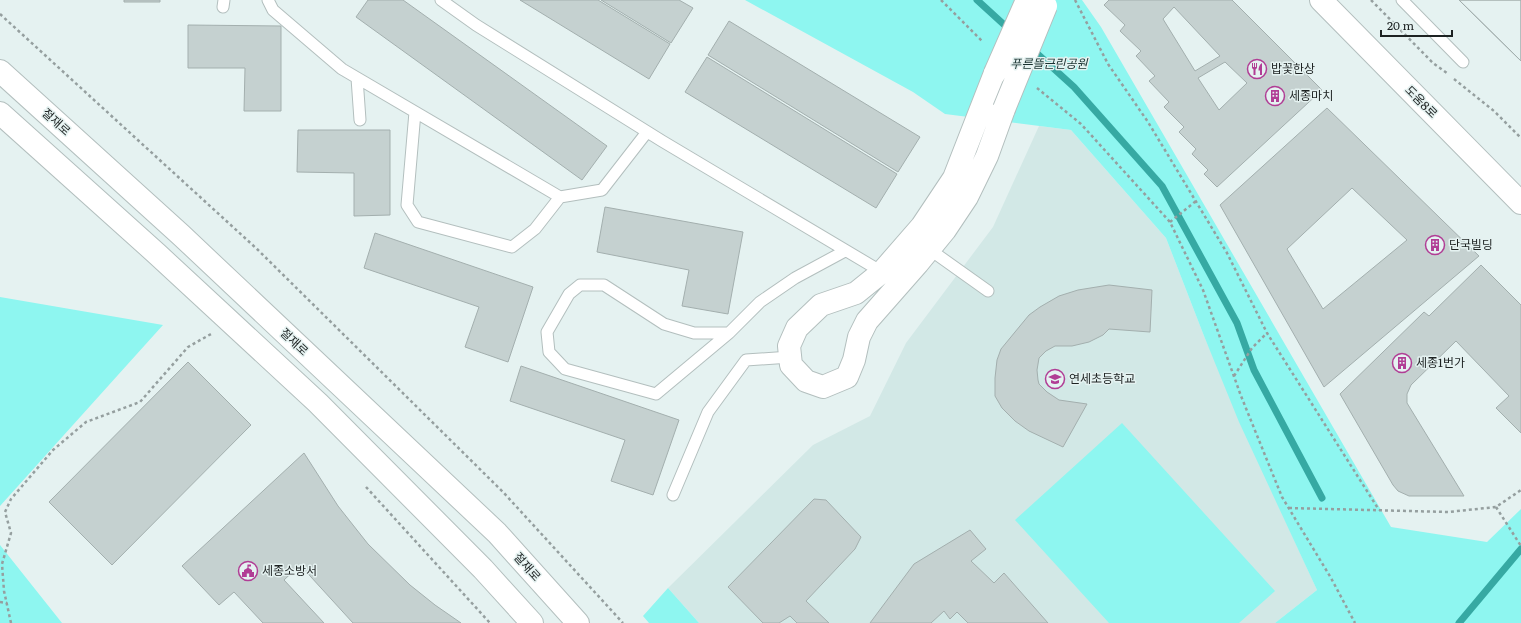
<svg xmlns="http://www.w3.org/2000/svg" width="1521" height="623" viewBox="0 0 1521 623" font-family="Literata,'Noto Sans KR',serif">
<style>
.built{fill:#d2e8e6}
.green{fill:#8ef6f0}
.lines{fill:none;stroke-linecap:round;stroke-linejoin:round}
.stream{stroke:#36a9a3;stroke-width:7}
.building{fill:#c5d1d0;stroke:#a3afae;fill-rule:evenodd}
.lane-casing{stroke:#b3bfbe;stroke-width:13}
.street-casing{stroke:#b3bfbe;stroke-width:24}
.secondary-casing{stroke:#b3bfbe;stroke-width:24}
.path{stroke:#959f9f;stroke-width:2.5;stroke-dasharray:3 3;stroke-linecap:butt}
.lane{stroke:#fff;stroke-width:11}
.street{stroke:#fff;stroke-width:22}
.secondary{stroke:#fff;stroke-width:22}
.street-bridge-casing{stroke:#b3bfbe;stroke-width:24;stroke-linecap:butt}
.street-bridge{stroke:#fff;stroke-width:22}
.labels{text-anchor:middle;stroke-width:3;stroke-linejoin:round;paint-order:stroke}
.park-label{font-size:12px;font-style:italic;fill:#18312f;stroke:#e5f2f1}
.poi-label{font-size:12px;fill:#1d2222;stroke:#e5f2f1;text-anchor:start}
.street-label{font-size:12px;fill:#1d2222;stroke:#e5f2f1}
</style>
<rect width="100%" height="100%" fill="#e5f2f1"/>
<path class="built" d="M1039,126L1071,130L1166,238L1204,336L1279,507L1317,590L1275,623H699L668,588L813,445L870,416L906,343L993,227Z"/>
<path class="green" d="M745,0H1082L1101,27L1391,527L1487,542L1521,509V623H1275L1317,590L1239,422L1204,336L1166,238L1071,130L945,114L913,92Z
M0,297L163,325L0,506Z
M1122,423L1275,591L1239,623H1109L1015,520Z
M0,545L62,623H0Z
M668,588L699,623H649L643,616Z"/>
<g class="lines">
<path class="stream" d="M977,0L1011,31
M1031,48L1074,87L1162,186L1237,323L1254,370L1322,498
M1459,623L1521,549"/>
</g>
<path class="building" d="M124,0H160V2H124Z
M368,0H403L607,146L582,180L356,17Z
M520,0H598L670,44L649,79Z
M601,0H679L693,8L671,43Z
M1109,0H1232L1322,90L1217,187L1204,174L1208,170L1192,154L1196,149L1179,132L1184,127L1164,107L1169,102L1149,81L1155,76L1136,56L1141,51L1120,31L1125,25L1104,5ZM1174,7L1220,56L1195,71L1163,19ZM1225,62L1247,83L1219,110L1198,78Z
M1459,0H1521V61Z
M1459,0H1521V61Z
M729,21L920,137L898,172L708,55Z
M188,25L281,26V111H244L245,68H188Z
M707,57L897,174L876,208L685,92Z
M1327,108L1479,256L1324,387L1220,205ZM1352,188L1407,240L1323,309L1287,249Z
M298,130H390V215L354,216V173L297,172Z
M605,207L743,232L728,314L682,306L689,270L597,252Z
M375,233L533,287L508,362L465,347L479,307L364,268Z
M1481,265L1521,305V433L1496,408L1509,396L1456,341L1411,385L1407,394V403L1464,496H1409L1398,491L1393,485L1340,394L1424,312L1429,316Z
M1109,285L1152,290L1150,332L1109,329L1103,335L1089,342L1072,346H1055L1046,351L1039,358L1037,370L1038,380L1039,384L1047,392L1059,400L1087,404L1063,447L1029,431L1015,421L1002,408L995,396V378L997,360L1001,349L1029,315L1040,307L1059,296L1078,290Z
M188,362L251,425L112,565L49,502Z
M521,366L679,420L653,495L611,481L625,440L510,401Z
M304,453L338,506L368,544L410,585L435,605L461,623H353L300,565L284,580L324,623H263L234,592L219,605L182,566Z
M814,499L826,500L861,537L855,549L806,601L829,623H797L790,616L779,623H763L728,587Z
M970,530L986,549L971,561L994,583L1004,573L1048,623H968L957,612L950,619L944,611L931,623H870L914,564Z"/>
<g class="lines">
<defs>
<path id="lane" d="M268,0L273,10L342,69L560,197L602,190L647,132
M441,0L476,25L662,141L882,272
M1402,0L1463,62
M223,7L224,0
M357,78L360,120
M415,112L407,205L418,222L512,247L535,229L560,197
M929,249L988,291
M729,333L656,394L565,369L549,352L547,332L569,294L580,285H604L664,324L694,333H729L760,302L795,278L845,251
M673,495L708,412L746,360L790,357"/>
<path id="street" d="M995,73L954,178L922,226L882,272L856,293L821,305L797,328L789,346L791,365L806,381L823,387L847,377L854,360L859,337L867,321L918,263L945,230L967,197L987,156L1004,109"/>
<path id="secondary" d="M1321,0L1521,203
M0,71L181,235L497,533L578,623
M0,113L157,254L318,403L483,569L532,623"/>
</defs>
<use href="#lane" class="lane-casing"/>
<use href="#street" class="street-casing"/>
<use href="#secondary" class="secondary-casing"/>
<path class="path" d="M941,0L983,42
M1075,0L1108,64L1148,122L1227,253L1267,333L1379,510
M1371,0L1433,63L1447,73
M0,14L257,249L503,492L623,623
M1454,79L1494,111L1521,138
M1037,88L1081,124L1170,222L1203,290L1241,396L1282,497L1331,578L1355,623
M1170,222L1196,201
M1234,376L1252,348L1267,333
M366,487L490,623
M1496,507L1521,546
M1289,508L1448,512L1496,507L1521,490
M0,602L7,603
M11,623L4,591L2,564L11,533L5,512L11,499L53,450L86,422L140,402L188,347L211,334"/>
<use href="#lane" class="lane"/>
<use href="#street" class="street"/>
<use href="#secondary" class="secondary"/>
<defs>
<path id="street-bridge" d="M995,73L1027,0
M1004,109L1046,6"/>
</defs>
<use href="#street-bridge" class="street-bridge-casing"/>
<use href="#street-bridge" class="street-bridge"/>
</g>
<defs>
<symbol id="restaurant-ring" viewBox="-11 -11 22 22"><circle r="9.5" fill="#e5f2f1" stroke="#b13d95" stroke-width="1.5"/><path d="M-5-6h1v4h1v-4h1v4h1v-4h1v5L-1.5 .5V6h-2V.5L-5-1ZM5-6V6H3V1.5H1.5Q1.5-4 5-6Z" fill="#b13d95"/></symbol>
<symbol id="building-ring" viewBox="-11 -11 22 22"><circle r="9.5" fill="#e5f2f1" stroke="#b13d95" stroke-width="1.5"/><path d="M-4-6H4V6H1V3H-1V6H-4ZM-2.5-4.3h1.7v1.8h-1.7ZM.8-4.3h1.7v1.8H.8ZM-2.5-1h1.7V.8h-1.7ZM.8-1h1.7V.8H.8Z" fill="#b13d95"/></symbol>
<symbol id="school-ring" viewBox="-11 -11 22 22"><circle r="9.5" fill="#e5f2f1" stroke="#b13d95" stroke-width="1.5"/><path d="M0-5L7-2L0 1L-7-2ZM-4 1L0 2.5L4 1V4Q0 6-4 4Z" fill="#b13d95"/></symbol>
<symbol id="civic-ring" viewBox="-11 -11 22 22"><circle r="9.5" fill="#e5f2f1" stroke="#b13d95" stroke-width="1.5"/><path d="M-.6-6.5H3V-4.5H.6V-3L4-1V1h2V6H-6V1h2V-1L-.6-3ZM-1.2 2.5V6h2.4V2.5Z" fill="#b13d95"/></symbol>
</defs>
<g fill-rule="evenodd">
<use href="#restaurant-ring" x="1246" y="58" width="22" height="22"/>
<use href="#building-ring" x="1264" y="85" width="22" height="22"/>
<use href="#building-ring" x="1424" y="234" width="22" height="22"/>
<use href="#building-ring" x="1391" y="352" width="22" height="22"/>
<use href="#school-ring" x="1044" y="368" width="22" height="22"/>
<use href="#civic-ring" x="237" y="560" width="22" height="22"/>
</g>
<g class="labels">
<g class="park-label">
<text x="1049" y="68">푸른뜰근린공원</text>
</g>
<g class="poi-label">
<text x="1271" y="73">밥꽃한상</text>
<text x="1289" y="100">세종마치</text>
<text x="1449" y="249">단국빌딩</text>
<text x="1416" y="367">세종1번가</text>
<text x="1069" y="383">연세초등학교</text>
<text x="262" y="575">세종소방서</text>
</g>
<g class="street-label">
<text transform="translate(1421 102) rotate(45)" y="4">도움8로</text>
<text transform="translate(56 122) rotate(42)" y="4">절재로</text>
<text transform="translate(294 342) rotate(43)" y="4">절재로</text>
<text transform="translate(527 567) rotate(48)" y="4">절재로</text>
</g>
</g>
<path d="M1381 30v6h71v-6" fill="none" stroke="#1d2222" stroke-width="2"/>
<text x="1387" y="30" font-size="12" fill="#1d2222" stroke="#e5f2f1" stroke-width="3" paint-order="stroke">20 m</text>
</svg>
